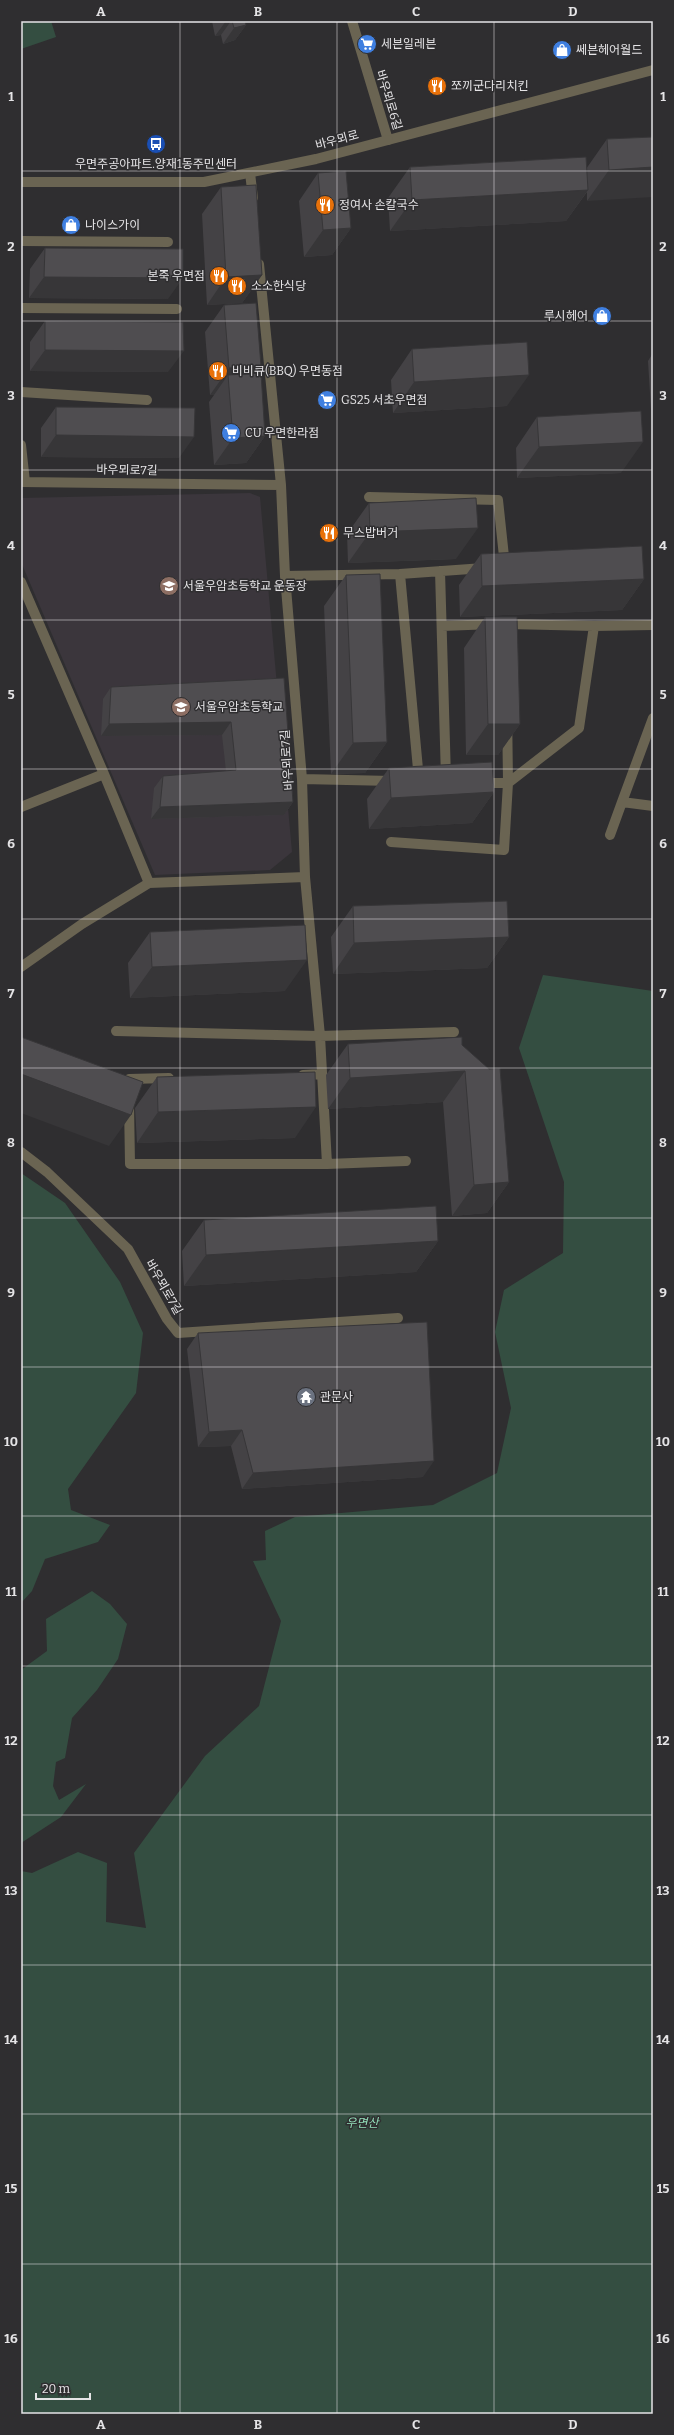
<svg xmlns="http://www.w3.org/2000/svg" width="674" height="2435" viewBox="0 0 674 2435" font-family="Bitter,'Noto Sans KR',serif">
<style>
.built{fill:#3b363c}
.green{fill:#344e41}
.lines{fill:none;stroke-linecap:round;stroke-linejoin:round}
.minor{stroke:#6a6452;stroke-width:10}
.tertiary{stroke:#6a6452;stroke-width:10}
.wall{fill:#444245}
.shaded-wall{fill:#373638}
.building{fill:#4f4d50;stroke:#373638}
.grid{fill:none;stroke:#e5e4e6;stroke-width:1;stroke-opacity:0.55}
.labels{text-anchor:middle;stroke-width:3;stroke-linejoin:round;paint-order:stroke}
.poi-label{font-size:12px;fill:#e5e4e6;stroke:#2f2e30;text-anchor:start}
.street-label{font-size:12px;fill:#e5e4e6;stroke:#2f2e30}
.park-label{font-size:12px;font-style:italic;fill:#93dfba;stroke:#2f2e30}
.neatline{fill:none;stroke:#e5e4e6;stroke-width:1.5}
.grid-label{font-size:13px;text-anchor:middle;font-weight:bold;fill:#e5e4e6}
</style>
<rect width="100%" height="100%" fill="#2f2e30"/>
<path class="built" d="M250,493L260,497L292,852L270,870L155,875L21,562V498Z"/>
<path class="green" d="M21,21H51L56,37L21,49Z
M543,975L653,991V2414H21V1871L32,1873L78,1852L107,1863L106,1922L146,1928L134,1853L205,1756L259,1706L281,1621L253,1561L266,1560L265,1531L295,1517L433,1505L497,1473L511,1408L495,1332L504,1290L563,1253L564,1182L519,1048Z
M21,1173L65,1203L120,1282L143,1333L136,1393L68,1489L71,1510L110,1525L98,1542L45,1559L32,1591L21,1603Z
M92,1591L110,1604L127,1624L118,1659L97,1690L72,1718L65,1758L56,1762L53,1786L59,1800L86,1784L61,1817L21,1843V1670L47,1651L46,1619Z"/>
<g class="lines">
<path class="minor" d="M352,21L388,140L653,70
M250,173L253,198
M21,241L168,242
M21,308L177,309
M21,392L147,400
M21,445L25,482
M21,482L281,485
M369,497L498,500L505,566
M440,571L446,778
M400,574L484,568
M285,576L400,574L419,780
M21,582L104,774L149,883
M506,624L594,626L579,728L508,783Z
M442,626L494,624
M594,626L653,625
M302,779L392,781
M622,802L653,718
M21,807L104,774
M610,835L622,802L653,806
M391,842L504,850L508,783H480
M21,967L82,924L149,883L305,877
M116,1031L320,1036L454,1032
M303,1075L322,1074
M129,1087V1079L169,1078
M129,1103L130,1164H327L320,1036L305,877L302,779L285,576L281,485L259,264
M21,1152L47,1172L128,1249L167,1319L178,1333L398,1318
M327,1164L406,1161"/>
<path class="tertiary" d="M21,182H204L316,159L388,140"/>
</g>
<path class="wall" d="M212,21H247L246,23V25L235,40L223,44L221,35L215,36Z
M653,137L587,201V192L566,221L390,231L388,198L410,167L586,169L607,139Z
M318,173L351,228L332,255L304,257L299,201Z
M221,187L262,275L242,303L207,305L202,214Z
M45,248L168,299L29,298L30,269Z
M224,305L256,373L265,436L246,463L214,465L209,402L214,395H210L205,332Z
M45,321L168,372L30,371V342Z
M412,349L507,406L393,413L391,380Z
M653,353V442L648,361Z
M56,407L179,458L41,457V428Z
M537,417L621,473L517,478L516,448Z
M369,503L456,559L348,563L347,534Z
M481,554L644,579L622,610L460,617L459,585Z
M346,575L387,742L365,773L331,774L324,606Z
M485,617L520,724L498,755H466L464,648Z
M284,678L293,802L284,815L151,819L154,788L163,776L226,771L222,735L101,736L103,699L111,687Z
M389,768L494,792L472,823L369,829L367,799Z
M353,906L509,937L487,968L333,974L331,937Z
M150,932L285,991L130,998L128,963Z
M348,1044L462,1045L509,1182L487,1213L452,1216L443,1102L328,1109L326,1075Z
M157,1077L295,1138L137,1143L135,1108Z
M204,1220L438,1241L416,1272L184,1286L182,1251Z
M198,1333L423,1477L242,1489L231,1446L198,1447L187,1349Z"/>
<path class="shaded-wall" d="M226,21H231L221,35L215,36Z
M243,21H247L244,25H246L235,40L223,44L234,28Z
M653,167V197L587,201L609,170Z
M588,190L566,221L390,231L412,200Z
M351,228L332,255L304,257L323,230Z
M262,275L242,303L207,305L226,277Z
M44,277L183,278L168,299L29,298Z
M45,350L184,351L168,372L30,371Z
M261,366L242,393L228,375L214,395H210L229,368Z
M529,375L507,406L393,413L414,382Z
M56,435L194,437L179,458L41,457Z
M265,436L246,463L214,465L233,438Z
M643,442L621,473L517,478L539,447Z
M478,528L456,559L348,563L370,532Z
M644,579L622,610L460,617L482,586Z
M231,722L222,735L101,736L109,724Z
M488,724H520L498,755H466Z
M387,742L365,773L331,774L353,743Z
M494,792L472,823L369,829L391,798Z
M293,802L284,815L151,819L160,807Z
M509,937L487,968L333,974L354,943Z
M307,960L285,991L130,998L152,967Z
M465,1071L443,1102L328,1109L350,1078Z
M21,1074L131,1115L109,1146L21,1113Z
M316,1107L295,1138L137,1143L158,1112Z
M509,1182L487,1213L452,1216L474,1185Z
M438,1241L416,1272L184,1286L206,1255Z
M242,1430L231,1446L198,1447L209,1432Z
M434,1461L423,1477L242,1489L253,1473Z"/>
<path class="building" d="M232,21H245L246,25L234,28Z
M653,137V167L609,170L607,139Z
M586,157L588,190L412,200L410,167Z
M346,171L351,228L323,230L318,173Z
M256,185L262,275L226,277L221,187Z
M45,248L183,249V278L44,277Z
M256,303L261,366L229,368L224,305Z
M45,321L183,322L184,351L45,350Z
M527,342L529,375L414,382L412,349Z
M261,373L265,436L233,438L228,375Z
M56,407L195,408L194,437L56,435Z
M641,411L643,442L539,447L537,417Z
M476,498L478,528L370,532L369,503Z
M642,546L644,579L482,586L481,554Z
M380,574L387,742L353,743L346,575Z
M485,617H517L520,724H488Z
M284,678L293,802L160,807L163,776L236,770L231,722L109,724L111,687Z
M492,762L494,792L391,798L389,768Z
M507,901L509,937L354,943L353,906Z
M305,925L307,960L152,967L150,932Z
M21,1037L143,1082L131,1115L21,1074Z
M462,1037V1045L489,1069L500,1068L509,1182L474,1185L465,1071L350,1078L348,1044Z
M315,1072L316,1107L158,1112L157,1077Z
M436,1206L438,1241L206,1255L204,1220Z
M427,1322L434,1461L253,1473L242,1430L209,1432L198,1333Z"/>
<path class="grid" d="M180,21V2414M337,21V2414M494,21V2414M21,171H653M21,321H653M21,470H653M21,620H653M21,769H653M21,919H653M21,1068H653M21,1218H653M21,1367H653M21,1516H653M21,1666H653M21,1815H653M21,1965H653M21,2114H653M21,2264H653"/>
<defs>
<symbol id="supermarket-disc" viewBox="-11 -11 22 22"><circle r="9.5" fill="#3f7fe0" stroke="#2f2e30"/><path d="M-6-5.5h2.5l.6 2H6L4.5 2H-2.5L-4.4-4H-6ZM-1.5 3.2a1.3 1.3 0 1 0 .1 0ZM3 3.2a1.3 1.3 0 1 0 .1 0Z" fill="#fff"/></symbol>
<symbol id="shop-disc" viewBox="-11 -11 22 22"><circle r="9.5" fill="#3f7fe0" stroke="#2f2e30"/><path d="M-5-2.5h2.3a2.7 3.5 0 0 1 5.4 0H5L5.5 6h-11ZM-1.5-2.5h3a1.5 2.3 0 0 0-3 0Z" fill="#fff"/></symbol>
<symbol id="restaurant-disc" viewBox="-11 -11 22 22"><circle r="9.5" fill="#e8710a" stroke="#2f2e30"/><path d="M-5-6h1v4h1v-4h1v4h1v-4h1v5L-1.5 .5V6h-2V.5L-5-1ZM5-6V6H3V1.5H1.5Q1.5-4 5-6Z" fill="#fff"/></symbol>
<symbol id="bus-disc" viewBox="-11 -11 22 22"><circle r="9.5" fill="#1a4fb4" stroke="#2f2e30"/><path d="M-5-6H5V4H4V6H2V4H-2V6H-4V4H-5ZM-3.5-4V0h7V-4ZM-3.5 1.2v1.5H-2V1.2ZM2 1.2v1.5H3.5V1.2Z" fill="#fff"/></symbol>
<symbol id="school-disc" viewBox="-11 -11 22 22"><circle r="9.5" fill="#8d6e63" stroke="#2f2e30"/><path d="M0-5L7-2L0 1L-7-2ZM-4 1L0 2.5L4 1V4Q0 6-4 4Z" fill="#fff"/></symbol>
<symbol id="temple-disc" viewBox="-11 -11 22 22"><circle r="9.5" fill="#6b7280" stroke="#2f2e30"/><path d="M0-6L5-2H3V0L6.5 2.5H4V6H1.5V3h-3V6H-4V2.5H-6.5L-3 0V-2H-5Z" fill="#fff"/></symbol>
</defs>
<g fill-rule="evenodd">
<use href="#supermarket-disc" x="356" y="33" width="22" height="22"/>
<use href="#shop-disc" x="551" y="39" width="22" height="22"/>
<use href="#restaurant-disc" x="426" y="75" width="22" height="22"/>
<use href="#bus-disc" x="145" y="133" width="22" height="22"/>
<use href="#restaurant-disc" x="314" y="194" width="22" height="22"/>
<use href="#shop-disc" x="60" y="214" width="22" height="22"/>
<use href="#restaurant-disc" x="208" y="265" width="22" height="22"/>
<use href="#restaurant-disc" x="226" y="275" width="22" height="22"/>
<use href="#shop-disc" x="591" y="305" width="22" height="22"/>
<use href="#restaurant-disc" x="207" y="360" width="22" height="22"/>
<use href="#supermarket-disc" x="316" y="389" width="22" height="22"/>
<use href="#supermarket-disc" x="220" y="422" width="22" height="22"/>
<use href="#restaurant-disc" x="318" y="522" width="22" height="22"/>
<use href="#school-disc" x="158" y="575" width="22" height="22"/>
<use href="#school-disc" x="170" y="696" width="22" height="22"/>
<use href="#temple-disc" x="295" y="1386" width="22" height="22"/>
</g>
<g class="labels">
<g class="poi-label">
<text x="381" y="48">세븐일레븐</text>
<text x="576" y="54">쎄븐헤어월드</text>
<text x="451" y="90">쪼끼군다리치킨</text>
<text x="156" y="168" text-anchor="middle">우면주공아파트.양재1동주민센터</text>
<text x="339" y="209">정여사 손칼국수</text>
<text x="85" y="229">나이스가이</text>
<text x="205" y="280" text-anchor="end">본죽 우면점</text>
<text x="251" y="290">소소한식당</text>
<text x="588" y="320" text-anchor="end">루시헤어</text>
<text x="232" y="375">비비큐(BBQ) 우면동점</text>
<text x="341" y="404">GS25 서초우면점</text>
<text x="245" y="437">CU 우면한라점</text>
<text x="343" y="537">무스밥버거</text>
<text x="183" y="590">서울우암초등학교 운동장</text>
<text x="195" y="711">서울우암초등학교</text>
<text x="320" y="1401">관문사</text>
</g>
<g class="street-label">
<text transform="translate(389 100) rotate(73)" y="4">바우뫼로6길</text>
<text transform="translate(337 140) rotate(-15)" y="4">바우뫼로</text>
<text transform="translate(127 470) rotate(1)" y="4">바우뫼로7길</text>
<text transform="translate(287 760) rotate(-94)" y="4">바우뫼로7길</text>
<text transform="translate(164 1287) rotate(60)" y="4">바우뫼로7길</text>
</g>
<g class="park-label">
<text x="362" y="2127">우면산</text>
</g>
</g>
<rect width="674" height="2435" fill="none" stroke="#2f2e30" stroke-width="44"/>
<path d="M36 2393v6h54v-6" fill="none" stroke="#e5e4e6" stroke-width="2"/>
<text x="42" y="2393" font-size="12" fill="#e5e4e6" stroke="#2f2e30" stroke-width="3" paint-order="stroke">20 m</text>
<rect x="22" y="22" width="630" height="2391" class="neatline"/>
<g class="grid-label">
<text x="101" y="16">A</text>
<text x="258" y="16">B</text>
<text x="416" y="16">C</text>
<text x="573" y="16">D</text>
<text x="11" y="101">1</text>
<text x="663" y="101">1</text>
<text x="11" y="251">2</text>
<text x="663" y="251">2</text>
<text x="11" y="400">3</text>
<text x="663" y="400">3</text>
<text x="11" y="550">4</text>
<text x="663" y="550">4</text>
<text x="11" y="699">5</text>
<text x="663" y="699">5</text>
<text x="11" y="848">6</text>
<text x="663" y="848">6</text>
<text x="11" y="998">7</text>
<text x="663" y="998">7</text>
<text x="11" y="1147">8</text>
<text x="663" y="1147">8</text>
<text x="11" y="1297">9</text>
<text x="663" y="1297">9</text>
<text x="11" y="1446">10</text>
<text x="663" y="1446">10</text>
<text x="11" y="1596">11</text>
<text x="663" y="1596">11</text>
<text x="11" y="1745">12</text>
<text x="663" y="1745">12</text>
<text x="11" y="1895">13</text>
<text x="663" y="1895">13</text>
<text x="11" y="2044">14</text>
<text x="663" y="2044">14</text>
<text x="11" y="2193">15</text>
<text x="663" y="2193">15</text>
<text x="11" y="2343">16</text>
<text x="663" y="2343">16</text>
<text x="101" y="2429">A</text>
<text x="258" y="2429">B</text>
<text x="416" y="2429">C</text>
<text x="573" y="2429">D</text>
</g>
</svg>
